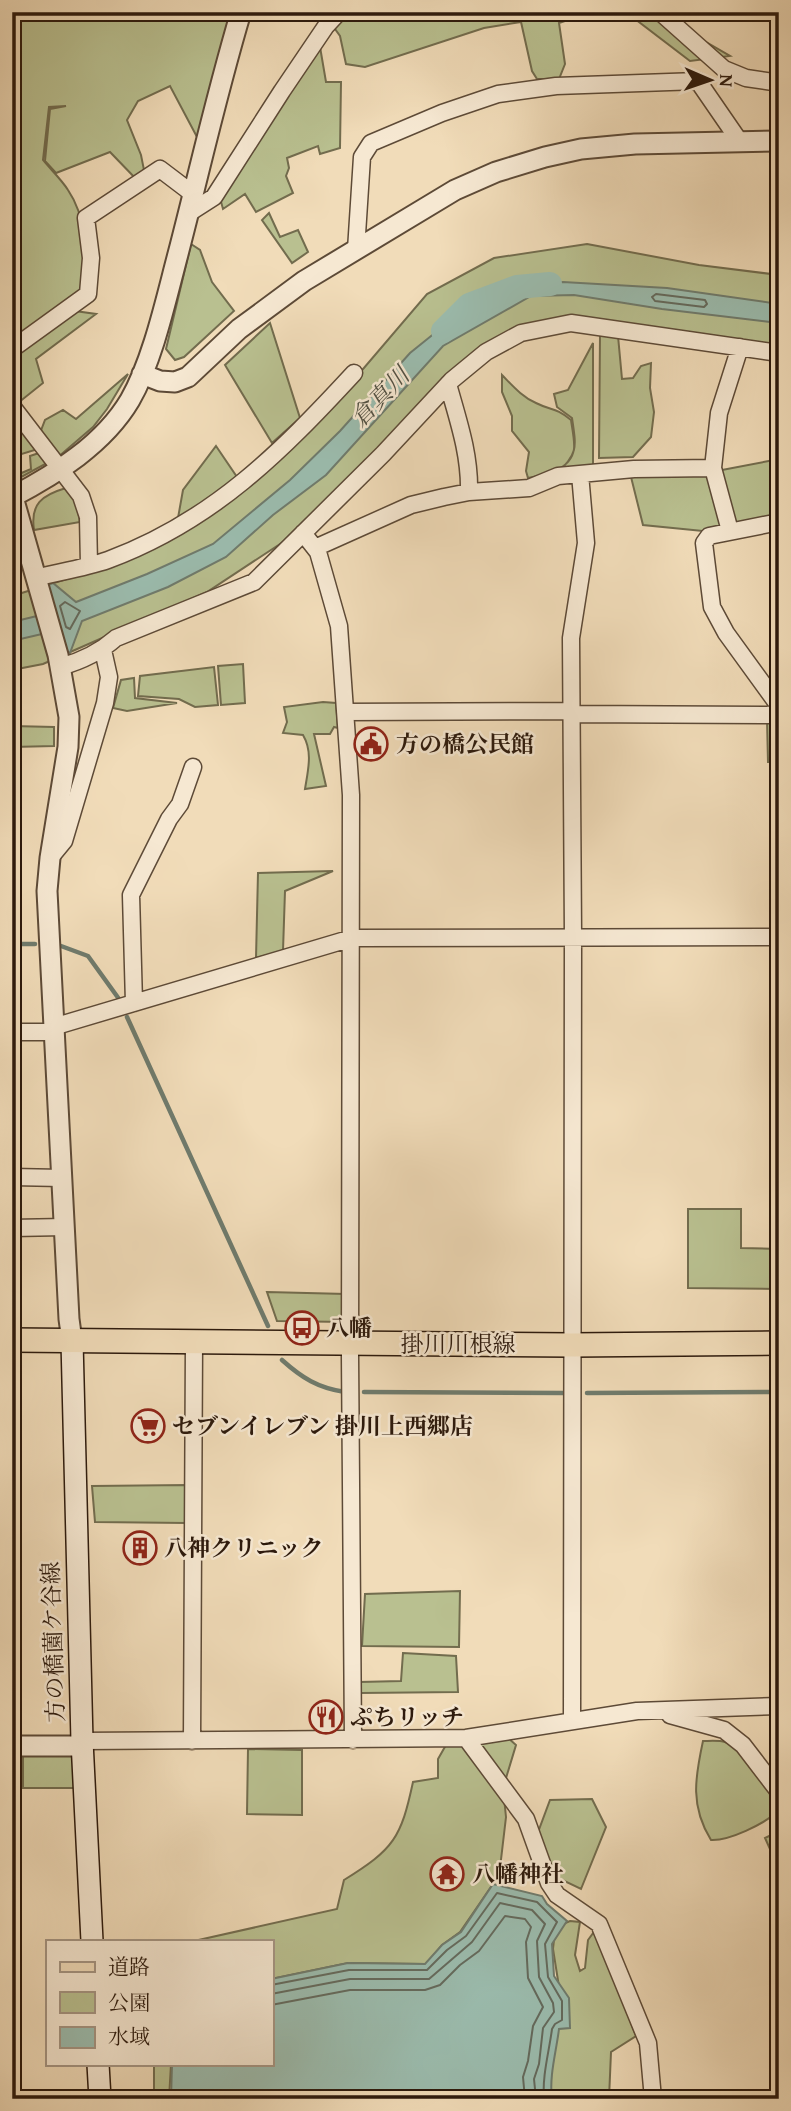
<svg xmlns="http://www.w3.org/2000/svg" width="791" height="2111" viewBox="0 0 791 2111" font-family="'Gentium Book Plus','Noto Serif JP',serif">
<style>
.green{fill:#b9c090;stroke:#726c4e;stroke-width:2}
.water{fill:#9bbcae;stroke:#6f7b6d;stroke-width:2}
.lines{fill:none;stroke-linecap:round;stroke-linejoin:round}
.shore{stroke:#646a5d;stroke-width:2}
.stream{stroke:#6f7b6d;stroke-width:4.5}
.river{stroke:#9bbcae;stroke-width:24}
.minor-casing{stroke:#5d4a37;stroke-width:19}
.tertiary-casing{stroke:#5d4a37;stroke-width:23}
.secondary-casing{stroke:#2c190c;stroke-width:24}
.primary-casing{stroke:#2c190c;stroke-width:26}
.minor{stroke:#f6e8d2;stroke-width:16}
.tertiary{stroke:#f6e8d2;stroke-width:19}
.secondary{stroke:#f6e8d2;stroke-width:21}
.primary{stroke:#f1dcb9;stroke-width:23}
.labels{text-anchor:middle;stroke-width:5;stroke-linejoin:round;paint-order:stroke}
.poi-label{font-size:23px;font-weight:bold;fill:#2c190c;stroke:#f6e8d2;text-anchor:start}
.street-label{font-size:23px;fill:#2c190c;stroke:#f6e8d2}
.water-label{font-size:24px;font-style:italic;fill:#535245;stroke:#f6e8d2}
</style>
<rect width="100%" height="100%" fill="#f1dcb9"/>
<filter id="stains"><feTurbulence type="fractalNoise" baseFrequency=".00286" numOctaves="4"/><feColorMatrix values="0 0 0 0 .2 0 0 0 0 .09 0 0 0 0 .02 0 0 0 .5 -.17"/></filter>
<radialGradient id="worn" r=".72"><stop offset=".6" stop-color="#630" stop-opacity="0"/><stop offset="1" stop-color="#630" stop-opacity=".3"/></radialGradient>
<path class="green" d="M12,12H239L197,137L170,86L138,101L127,120L141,155L144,170L138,181L110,152L56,173L45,161L50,109L66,106L49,107L43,160C51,170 61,179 68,190C89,221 85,257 84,293L12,349Z
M336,12H591L559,23L565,64L559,79H537L532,71L521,22L484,28L365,67L346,64L340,36L330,22Z
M616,12H663L668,20L730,56L690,61L631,16Z
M319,41L326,82H341L340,148L320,154L318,146L287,158L289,168L286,176L293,193L256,212L245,194L223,209L220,198Z
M269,213L280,237L298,230L308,252L292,263L262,220Z
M191,244L200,250L212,282L234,311L184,357L175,360L166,349Z
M587,244L699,265L779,275V353L571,323L462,362L312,523L207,592L43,664L12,670V596L118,563L323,416L427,294L494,258Z
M75,311L96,314L36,359L43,383L18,403L12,397V357Z
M270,323L300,418L272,443L225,365Z
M600,335L618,336L622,379L633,378L641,366L651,363L650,388L654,412L651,437L633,457L599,458Z
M593,343V470L556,474C579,454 576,446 572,418L557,407L554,394L568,390Z
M128,374L107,409L93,427L57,458L40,433L45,420L63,410L76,419Z
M502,375C512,385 522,397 536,403C552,411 555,407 571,420C572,428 575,441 574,449C571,470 545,475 528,478L526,471L529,452L512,431V416L502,392Z
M21,427L38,449L12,457V432Z
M216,446L239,480L178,518L183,490Z
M42,452L49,462L12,482V477L31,469L30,456Z
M774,460L778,516L703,531L643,525L631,477L722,470Z
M66,488L76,500L80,522L34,530C30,504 42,495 66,488Z
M243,664L245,703L221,705L218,666Z
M214,667L218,705L195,707L179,699L138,696L140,676Z
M134,678L135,698L177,703L127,711L113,708L121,680Z
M323,702L336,703L338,728L334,727L330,734H314L326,786L305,789C308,770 313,752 303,735L283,733L287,722L284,707Z
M779,716V762H768L767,719Z
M12,726L54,727V746L12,747Z
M333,871L285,891L283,951L256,958L258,873Z
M688,1209H741V1248L779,1249V1289L688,1288Z
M267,1292L346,1294V1322L277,1321Z
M187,1485L186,1523L95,1522L92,1486Z
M460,1591L459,1647L362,1646L365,1594Z
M403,1653L456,1656L458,1692L361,1693L360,1682L401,1681Z
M506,1736L516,1745L503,1788L506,1817L500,1868L493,1884L460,1932L442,1945L426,1964L348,1963L271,1979V1941H194L337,1909L344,1880C394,1849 401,1838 413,1782L438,1778V1759L450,1738Z
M703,1741C709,1741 719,1740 725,1742C744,1749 775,1792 777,1812C764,1824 729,1841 711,1840C690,1806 695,1778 703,1741Z
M248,1749L302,1750V1815L247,1814Z
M72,1753L77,1788H23V1755Z
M592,1799L606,1827L581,1889L556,1877L537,1835L550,1800Z
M779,1831V1869L765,1838Z
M570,1921L580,1922L575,1955L580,1971L585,1968L588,1940L596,1929L636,2036L611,2052L609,2099H546L560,1993L553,1949L554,1940L563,1924Z
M154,2064H171L169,2099H154Z
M12,2091L69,2092V2099H12Z"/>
<path class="water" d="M563,282L667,288L779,304V323L662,309L574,295L531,296L443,346L326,475L273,515L226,557L168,587L82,621L70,653L64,649L48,585L53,583L76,602L147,574L213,544L290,480L340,431L410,353L467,307L517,287Z
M37,616L42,634L12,641V622Z
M493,1884L542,1896L547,1904L567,1921L552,1944L554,1976L569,1998L570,2028L559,2029C556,2053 549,2076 552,2099H171L172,2064H271V1979L348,1963L425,1964L442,1945L461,1932Z"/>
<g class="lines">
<path class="shore" d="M656,294L705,300L707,304L704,307L655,301L652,297Z
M65,602L80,611L70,629L66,627L60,606Z
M271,1985L349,1970H427L447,1950L466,1936L497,1893L537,1902L557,1922L545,1944L548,1977L562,2001V2020L555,2024L552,2029C549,2052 542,2076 544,2099
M271,1994L350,1979H429L472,1942L500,1903L532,1910L545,1924L537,1941L539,1977L553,2003L554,2012L543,2028L539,2064L534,2079L536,2099
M271,2005L350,1990H425L440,1985L460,1965L479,1951L505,1916L525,1919L531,1927L526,1942L528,1978L543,2007L533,2026L528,2061L523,2077L525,2099"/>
<path class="stream" d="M12,944H35
M61,946L88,956L119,999
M127,1017L268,1326
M282,1360C302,1378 318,1388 345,1392
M364,1392L564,1393
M587,1393L779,1392"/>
<path class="river" d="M443,331L469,305L517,287L550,284"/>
<defs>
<path id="minor" d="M660,12L724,69L746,78L773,82L779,86
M189,213L214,197L282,91L326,26L339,12
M356,250L362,157L371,143L442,113L498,94L556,86L698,81L740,142
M12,349L88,294L91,258L86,218L160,169L193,194
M448,384C458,420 470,454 469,492
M12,406L81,496L88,517L89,565
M779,522L709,536L704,543L712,607L726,633L779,706
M730,531L713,468L719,413L740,347
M303,533L318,552L339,626L351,795L350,1355L353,1740
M315,548L411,505L444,497L469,492L529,488L558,476L634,469L713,468
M35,578C59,572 85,568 108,560C213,521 281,452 354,373
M60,667C82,661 99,653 116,638L254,582L383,454L452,380L486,352L521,333L571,323L779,353
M345,712L572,711
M572,714L768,715L779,712
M50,858L64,841L105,703L109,677L103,650
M134,1003L131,895L169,819L180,804L193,767
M53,1027L352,938L779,937
M12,1032H53
M12,1177L62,1178
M12,1228L65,1227
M670,1715L724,1730L743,1745L779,1792
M572,1721L573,937L571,638L586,543L580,474
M466,1738L526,1819L549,1883L557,1895L599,1924L648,2043L653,2099
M82,1741L466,1738L637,1711L779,1706
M192,1741L194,1342"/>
<path id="tertiary" d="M142,374L160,381L175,382L188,377L239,329L304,281L455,190L496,172L545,157L581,149L635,144L779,141
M12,497C56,474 104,444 130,400C153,360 166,299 178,254C199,173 217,92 241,12
M13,497L58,655L69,717L68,747L50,858L47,891L69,1319L72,1341
M12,1746H83"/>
<path id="secondary" d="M72,1341L82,1741L92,1941
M98,2064L100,2099"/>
<path id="primary" d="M12,1340L572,1345L779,1343"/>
</defs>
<use href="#minor" class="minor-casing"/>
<use href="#tertiary" class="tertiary-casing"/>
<use href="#secondary" class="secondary-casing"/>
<use href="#primary" class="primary-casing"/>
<use href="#minor" class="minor"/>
<use href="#tertiary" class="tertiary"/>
<use href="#secondary" class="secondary"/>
<use href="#primary" class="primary"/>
</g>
<defs>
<symbol id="civic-ring" viewBox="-11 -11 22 22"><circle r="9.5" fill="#f6e8d2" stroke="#8f2418" stroke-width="1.5"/><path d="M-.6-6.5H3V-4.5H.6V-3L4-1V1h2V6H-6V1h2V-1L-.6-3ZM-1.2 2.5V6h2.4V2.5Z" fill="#8f2418"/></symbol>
<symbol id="bus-ring" viewBox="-11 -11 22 22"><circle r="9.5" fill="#f6e8d2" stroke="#8f2418" stroke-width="1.5"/><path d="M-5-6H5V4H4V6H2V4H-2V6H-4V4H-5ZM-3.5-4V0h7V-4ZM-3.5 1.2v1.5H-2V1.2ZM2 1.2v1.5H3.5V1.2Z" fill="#8f2418"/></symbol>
<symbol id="supermarket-ring" viewBox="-11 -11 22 22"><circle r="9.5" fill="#f6e8d2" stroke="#8f2418" stroke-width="1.5"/><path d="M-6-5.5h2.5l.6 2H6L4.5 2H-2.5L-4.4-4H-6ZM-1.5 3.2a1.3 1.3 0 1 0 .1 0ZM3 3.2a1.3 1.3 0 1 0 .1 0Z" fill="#8f2418"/></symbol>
<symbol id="building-ring" viewBox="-11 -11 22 22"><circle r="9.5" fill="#f6e8d2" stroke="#8f2418" stroke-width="1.5"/><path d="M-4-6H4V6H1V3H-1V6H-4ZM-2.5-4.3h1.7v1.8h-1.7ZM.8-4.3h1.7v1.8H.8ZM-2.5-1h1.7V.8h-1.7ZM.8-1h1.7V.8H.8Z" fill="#8f2418"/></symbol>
<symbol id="restaurant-ring" viewBox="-11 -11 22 22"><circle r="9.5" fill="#f6e8d2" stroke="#8f2418" stroke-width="1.5"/><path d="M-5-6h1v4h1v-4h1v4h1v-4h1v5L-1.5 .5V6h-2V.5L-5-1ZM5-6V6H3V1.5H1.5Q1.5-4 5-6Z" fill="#8f2418"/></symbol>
<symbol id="temple-ring" viewBox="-11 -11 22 22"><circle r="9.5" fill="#f6e8d2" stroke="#8f2418" stroke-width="1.5"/><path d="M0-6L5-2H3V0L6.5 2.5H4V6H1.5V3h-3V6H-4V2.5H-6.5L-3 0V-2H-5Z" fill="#8f2418"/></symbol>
</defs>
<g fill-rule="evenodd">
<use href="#civic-ring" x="352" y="725" width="38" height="38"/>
<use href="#bus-ring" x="283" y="1309" width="38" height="38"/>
<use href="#supermarket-ring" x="129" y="1407" width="38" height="38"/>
<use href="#building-ring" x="121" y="1529" width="38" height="38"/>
<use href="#restaurant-ring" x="307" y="1698" width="38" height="38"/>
<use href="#temple-ring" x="428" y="1855" width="38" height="38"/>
</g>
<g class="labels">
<g class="poi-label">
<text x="396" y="752">方の橋公民館</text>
<text x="326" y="1336">八幡</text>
<text x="172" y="1434">セブンイレブン 掛川上西郷店</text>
<text x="164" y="1556">八神クリニック</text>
<text x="350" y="1725">ぷちリッチ</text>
<text x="472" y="1882">八幡神社</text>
</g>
<g class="street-label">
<text x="458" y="1352">掛川川根線</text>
<text transform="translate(53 1642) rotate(-92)" y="8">方の橋薗ケ谷線</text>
</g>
<g class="water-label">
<text transform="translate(380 397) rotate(-46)" y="8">倉真川</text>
</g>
</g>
<rect width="791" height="2111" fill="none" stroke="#f1dcb9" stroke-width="42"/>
<rect x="14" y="14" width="763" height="2083" fill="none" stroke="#2c190c" stroke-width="3.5"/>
<rect x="21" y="21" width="749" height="2069" fill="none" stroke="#2c190c" stroke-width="2"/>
<rect x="46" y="1940" width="228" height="126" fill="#f6e8d2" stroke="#a59583" stroke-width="2"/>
<rect x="60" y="1962" width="35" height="10" fill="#f1dcb9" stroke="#a59583" stroke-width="2"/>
<text x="108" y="1974" font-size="21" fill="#2c190c">道路</text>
<rect x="60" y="1992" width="35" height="21" fill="#b9c090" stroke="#a59583" stroke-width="2"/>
<text x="108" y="2010" font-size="21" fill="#2c190c">公園</text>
<rect x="60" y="2027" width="35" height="21" fill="#9bbcae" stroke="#a59583" stroke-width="2"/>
<text x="108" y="2044" font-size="21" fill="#2c190c">水域</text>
<g transform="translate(710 80) rotate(92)" stroke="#f6e8d2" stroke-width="5" paint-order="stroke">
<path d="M0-5L12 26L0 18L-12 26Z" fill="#2c190c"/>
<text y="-10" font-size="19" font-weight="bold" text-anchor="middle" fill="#2c190c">N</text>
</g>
<rect width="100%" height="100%" filter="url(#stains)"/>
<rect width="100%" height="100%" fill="url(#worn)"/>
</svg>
